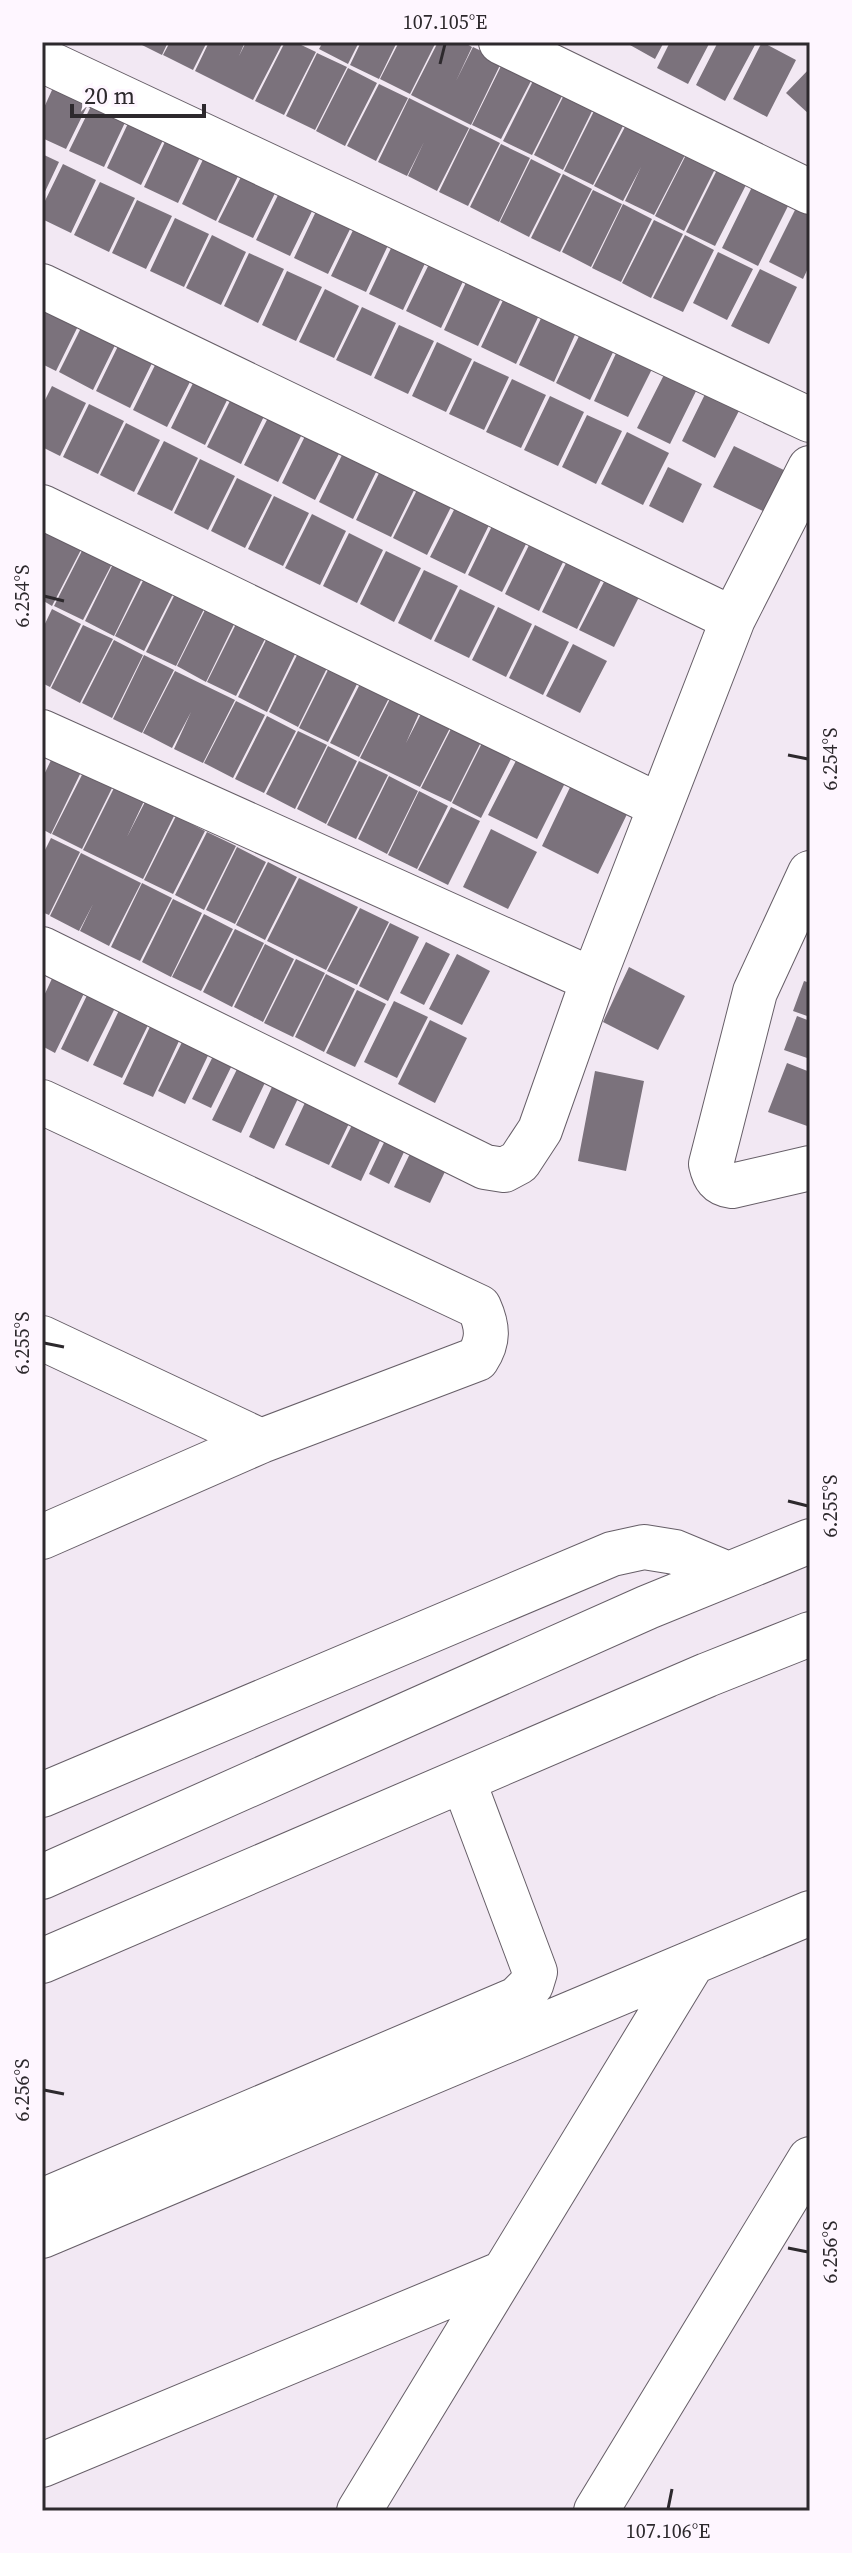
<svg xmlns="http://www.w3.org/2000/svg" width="852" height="2553" viewBox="0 0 852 2553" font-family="'Source Serif 4',serif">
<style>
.building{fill:#7b727c}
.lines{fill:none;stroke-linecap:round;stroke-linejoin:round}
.minor-casing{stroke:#665e67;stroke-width:46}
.minor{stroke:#fff;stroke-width:44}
.ticks{fill:none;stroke:#2d292d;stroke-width:3}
.neatline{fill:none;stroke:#2d292d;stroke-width:3}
.ticks-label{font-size:20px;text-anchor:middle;fill:#2d292d}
</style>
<rect width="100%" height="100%" fill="#f2e8f3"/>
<path class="building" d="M136,42H168L162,55Z
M170,42H207L193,70L163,55Z
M209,42H245L239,56L246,42H283L253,100L195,71Z
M285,42H295L316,52L284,115L255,101Z
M323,42H359L348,64L319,49Z
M361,42H397L379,79L350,65Z
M399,42H436L410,94L380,79Z
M438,42H463L472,47L456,81L473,47L502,61L471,125L411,95Z
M631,42H664L655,59L630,45Z
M670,42H710L688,84L657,68Z
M718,42H749L755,45L725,101L696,85Z
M762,42L796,60L767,117L733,99Z
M317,53L347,67L315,130L286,116Z
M503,62L533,77L501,139L472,125Z
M348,68L377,83L345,146L316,131Z
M810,68V115L786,93Z
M535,77L564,92L532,155L503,141Z
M57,79L92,96L66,149L42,138V112Z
M379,84L408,98L376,161L347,146Z
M565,93L594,107L563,170L534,155Z
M95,98L129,114L104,167L69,151Z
M409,98L469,128L437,191L408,176L424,142L407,176L378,162Z
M596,107L625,122L593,185L564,171Z
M132,115L167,132L141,185L107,168Z
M627,123L686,153L654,215L625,201L641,167L623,201L594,186Z
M470,128L500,143L468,206L439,192Z
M169,133L204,149L178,203L144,187Z
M501,144L530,158L499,222L470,207Z
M207,151L242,168L216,221L182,204Z
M687,153L716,167L684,231L655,216Z
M42,154L59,162L42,198Z
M531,159L561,174L529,237L500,222Z
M63,164L96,180L71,233L42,219V207Z
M718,168L747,183L715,246L686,232Z
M245,169L279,185L253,238L218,222Z
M563,174L592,189L560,252L531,238Z
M100,182L135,198L109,252L74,235Z
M282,187L316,203L290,256L256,240Z
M752,187L789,204L758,266L722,248Z
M593,190L622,204L591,267L562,252Z
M137,200L172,216L146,269L112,253Z
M623,204L652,219L621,282L592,268Z
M319,205L354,221L328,274L294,258Z
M796,208L810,215V264L803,279L769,262Z
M175,218L209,234L184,287L150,271Z
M654,220L683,234L651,298L622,283Z
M357,222L391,239L366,292L331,276Z
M212,235L246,252L221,305L186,288Z
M685,235L714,250L683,312L653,298Z
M395,240L428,257L403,310L369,294Z
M718,252L753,269L727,320L693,303Z
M249,253L284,269L258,323L224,306Z
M432,258L466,275L441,328L406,311Z
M760,269L797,287L769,344L731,326Z
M287,271L322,287L296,341L262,325Z
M469,276L504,292L478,346L444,330Z
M325,289L359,306L334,358L299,342Z
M506,294L541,311L516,364L481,347Z
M48,301L82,318L56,371L42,364V313Z
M362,307L396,323L371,376L336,360Z
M544,312L578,328L554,382L519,365Z
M85,320L119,337L93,390L59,372Z
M399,325L434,341L408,394L374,378Z
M582,330L616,346L590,400L556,383Z
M122,338L156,355L130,408L96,391Z
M437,342L472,359L446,412L412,396Z
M619,347L654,365L628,417L594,401Z
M159,357L194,374L167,427L133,410Z
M474,361L509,377L484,430L449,414Z
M671,361L703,377L670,444L637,428Z
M197,375L231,392L205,445L171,428Z
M512,379L546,395L521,448L486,432Z
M712,380L746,397L715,458L682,441Z
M52,386L86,403L60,456L42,447V406Z
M234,393L267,410L241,464L207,447Z
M550,396L584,412L558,466L524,450Z
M89,404L124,421L98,474L63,457Z
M271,412L305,428L278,482L244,465Z
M587,415L622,431L596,484L562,467Z
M126,423L160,440L134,492L100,475Z
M308,430L342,448L315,500L282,483Z
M627,432L669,453L643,505L601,484Z
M164,441L198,458L172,511L137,494Z
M734,446L788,472L767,513L713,487Z
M345,449L379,466L353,519L319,502Z
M200,459L235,476L208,530L174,513Z
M382,467L417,484L391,537L356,520Z
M668,467L702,484L683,523L649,506Z
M237,478L272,495L245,548L211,531Z
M419,486L453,503L427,555L393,538Z
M274,496L309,513L283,566L248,549Z
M457,504L491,521L465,574L430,557Z
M312,514L346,531L320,585L285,568Z
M42,521L85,542L52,606L42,600Z
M494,522L528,540L502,592L468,575Z
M349,533L383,550L357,603L323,586Z
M531,541L565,558L539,611L505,594Z
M86,543L115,558L83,620L54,606Z
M386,551L421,568L394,622L360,604Z
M116,558L145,572L114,636L85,621Z
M568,559L603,576L577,629L542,612Z
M424,570L458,586L431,640L398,623Z
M147,573L176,588L144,651L115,636Z
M606,578L640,595L614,647L579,630Z
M178,588L207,603L176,666L146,652Z
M460,589L495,606L469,658L434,641Z
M208,604L237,618L206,682L177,666Z
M498,607L532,624L506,677L472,660Z
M52,609L81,624L50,687L42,683V630Z
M239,618L268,633L236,696L207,682Z
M83,625L113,639L80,703L51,688Z
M535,625L569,642L543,695L509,678Z
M269,634L298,648L267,712L238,697Z
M114,640L143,655L112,718L82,703Z
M573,644L607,661L580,713L546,696Z
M300,649L329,664L298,727L269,712Z
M144,655L174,670L142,733L113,719Z
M331,664L360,678L328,742L299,728Z
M175,671L235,700L203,763L174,749L191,712L172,748L143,733Z
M362,680L391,694L359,757L330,743Z
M392,695L421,709L406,743L423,710L452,724L420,787L360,758Z
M236,701L265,715L233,778L204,763Z
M267,716L296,731L264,793L235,779Z
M453,725L482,740L451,802L421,788Z
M298,731L327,745L295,809L266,794Z
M483,741L513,755L481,818L452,803Z
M328,746L357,761L326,824L297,809Z
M520,753L568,777L537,839L488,815Z
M53,756L82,770L51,834L42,829V779Z
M359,761L388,775L356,839L327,825Z
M84,771L113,786L82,849L52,834Z
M389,776L418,791L387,854L358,839Z
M574,779L630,808L598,874L542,846Z
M115,786L144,801L127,837L145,802L174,816L143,879L83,850Z
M419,791L448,806L417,869L388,855Z
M451,807L480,821L448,885L418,870Z
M176,816L205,831L173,894L144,880Z
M491,829L537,852L508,909L463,887Z
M207,832L236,846L204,910L175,895Z
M51,838L80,852L49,915L42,912V856Z
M237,847L266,862L235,924L206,910Z
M81,853L141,883L109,946L80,931L93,904L79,931L50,916Z
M268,862L297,877L265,940L236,925Z
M299,878L358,907L326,970L267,941Z
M142,883L172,898L140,961L111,947Z
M173,899L202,913L171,977L142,962Z
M360,908L389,922L357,985L327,971Z
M204,914L233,929L201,991L172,977Z
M390,923L419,937L388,1001L359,986Z
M235,929L264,943L232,1007L203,992Z
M426,942L450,954L424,1005L400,993Z
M265,944L294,959L263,1022L234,1007Z
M457,954L490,971L462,1025L429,1009Z
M296,959L325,973L293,1037L264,1023Z
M629,967L685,996L658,1050L603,1022Z
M56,970L88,985L55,1053L42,1046V1000Z
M326,974L355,989L324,1052L295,1037Z
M804,981L810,983V1017L793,1011Z
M91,987L119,1000L88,1062L61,1049Z
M357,990L386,1004L355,1067L326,1053Z
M394,1001L428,1017L397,1078L364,1062Z
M123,1002L152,1017L122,1078L93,1065Z
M156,1014L185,1028L153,1097L123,1084Z
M797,1016L810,1021V1059L784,1050Z
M430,1020L467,1038L435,1103L398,1084Z
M187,1032L213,1045L185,1104L158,1091Z
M217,1048L236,1057L211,1108L192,1099Z
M243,1057L271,1070L241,1133L212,1120Z
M787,1063L810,1072V1127L768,1112Z
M595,1071L644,1081L626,1171L578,1161Z
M277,1076L303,1088L274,1149L249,1137Z
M311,1090L355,1111L329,1165L285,1145Z
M357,1115L386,1128L361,1181L331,1167Z
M391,1128L411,1137L389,1184L369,1174Z
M417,1139L453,1155L430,1203L394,1187Z"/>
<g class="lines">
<defs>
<path id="minor" d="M501,42L810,192
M42,60L810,420
M42,286L733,619
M42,507L660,806
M42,732L593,980
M810,873L755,992L711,1164C714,1177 718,1184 732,1186L810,1168
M42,949L485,1167L504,1170L519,1162L540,1130L593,980L733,619L810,468
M42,1102L479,1307C488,1327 489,1341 477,1359L261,1441L42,1537
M42,1338L261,1441
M42,1795L612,1554L644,1547L675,1552L728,1574
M42,1877L648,1607L810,1541
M42,1961L707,1675L810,1634
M42,2201L517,1999L531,1985L535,1972L463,1780
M42,2236L810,1913
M42,2465L503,2273
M359,2511L691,1965
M596,2511L810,2159"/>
</defs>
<use href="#minor" class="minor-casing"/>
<use href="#minor" class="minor"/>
</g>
<path class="ticks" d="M440,64L445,44M44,596L64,601M788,755L808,759M44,1343L64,1347M788,1501L808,1506M44,2090L64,2094M788,2248L808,2252M668,2509L672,2489"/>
<rect width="852" height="2553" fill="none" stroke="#fef6ff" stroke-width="88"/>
<path d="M72 104v12h132v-12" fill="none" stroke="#2d292d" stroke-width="4"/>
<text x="84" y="104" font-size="24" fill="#2d292d" stroke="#fef6ff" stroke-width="6" paint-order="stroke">20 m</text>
<rect x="44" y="44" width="764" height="2465" class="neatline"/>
<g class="ticks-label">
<text x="445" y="29">107.105°E</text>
<text transform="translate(22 596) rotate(-90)" y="7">6.254°S</text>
<text transform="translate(830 759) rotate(-90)" y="7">6.254°S</text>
<text transform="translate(22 1343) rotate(-90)" y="7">6.255°S</text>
<text transform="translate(830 1506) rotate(-90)" y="7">6.255°S</text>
<text transform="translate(22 2090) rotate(-90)" y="7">6.256°S</text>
<text transform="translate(830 2252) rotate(-90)" y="7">6.256°S</text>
<text x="668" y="2538">107.106°E</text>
</g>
</svg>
